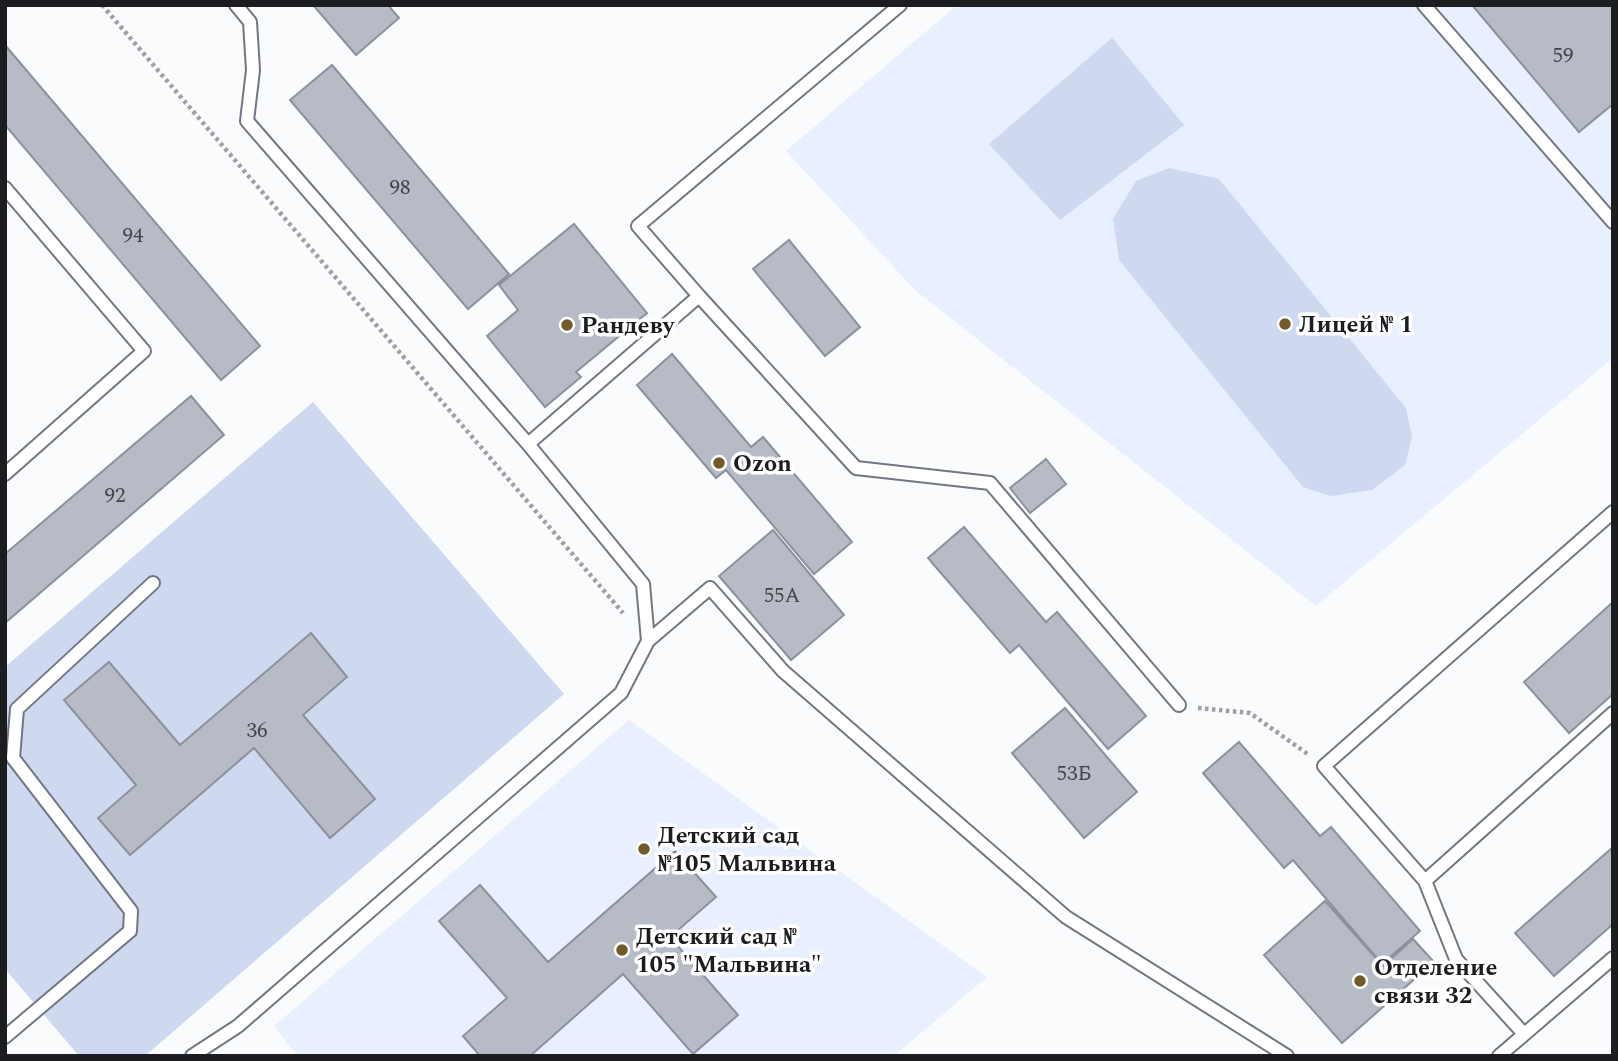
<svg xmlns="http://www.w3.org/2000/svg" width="1618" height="1061" viewBox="0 0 1618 1061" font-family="Spectral,serif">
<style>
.built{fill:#e8effe}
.green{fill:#ced8ee}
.building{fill:#b6bbc6;stroke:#8c919c;stroke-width:2}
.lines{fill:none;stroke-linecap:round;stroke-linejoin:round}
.service-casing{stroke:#727781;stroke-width:16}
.path{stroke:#9fa0a3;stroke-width:4.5;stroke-dasharray:3.5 3.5;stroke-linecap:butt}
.service{stroke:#fff;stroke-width:12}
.poi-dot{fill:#715b2b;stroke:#fff;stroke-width:2.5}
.labels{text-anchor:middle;stroke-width:7;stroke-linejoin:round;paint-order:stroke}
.number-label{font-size:21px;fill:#42444a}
.poi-label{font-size:24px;font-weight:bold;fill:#1b1d21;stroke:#fff;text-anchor:start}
</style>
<rect width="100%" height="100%" fill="#fafbfd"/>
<path class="built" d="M957,5H1613V358L1316,606L915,290L786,151Z
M629,720L987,977L894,1056H298L274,1026Z"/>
<path class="green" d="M1112,38L1184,125L1060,220L989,144Z
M1169,168L1219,179L1406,408L1412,437L1405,465L1372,490L1330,496L1303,487L1119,260L1113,219L1136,181Z
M313,402L564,694L145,1056H79L5,969V667Z"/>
<path class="building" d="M313,5H388L399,18L356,55Z
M1472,5H1613V104L1579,132Z
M5,45L260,346L221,380L5,125Z
M332,65L509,274L468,309L290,100Z
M574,224L647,313L576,372L581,377L545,407L487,336L518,310L499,285Z
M789,240L860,327L825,356L753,269Z
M672,354L751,447L763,437L852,542L814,574L726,470L716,478L637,385Z
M191,396L224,435L5,623V554Z
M1046,459L1066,484L1030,513L1010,488Z
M964,527L1046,622L1057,612L1146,716L1108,749L1019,645L1010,653L928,558Z
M773,530L844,615L791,660L719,576Z
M1613,602V694L1569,733L1524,682Z
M311,633L347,677L303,715L375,799L330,838L254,748L130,855L98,818L136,785L64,700L109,662L180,745Z
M1065,708L1137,792L1084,838L1012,753Z
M1239,742L1320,836L1331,827L1420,931L1382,964L1293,860L1284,868L1203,773Z
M1613,847V924L1554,976L1515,933Z
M675,851L716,897L670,937L738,1015L693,1054L623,974L530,1056H480L463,1036L507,998L439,921L480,885L548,962Z
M1325,901L1383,966L1413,939L1434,962L1342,1043L1264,955Z"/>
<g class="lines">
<defs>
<path id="service" d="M1424,5L1613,222
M5,188L144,351L5,474
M699,296L856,468L990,483L1179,705
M528,444L699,296L638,226L900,5
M1613,512L1324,766L1425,881L1613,713
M648,641L710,588L783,671L1066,917L1287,1056
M1425,881L1456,959L1524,1034
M5,1037L130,931L131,911L13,758L17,709L153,583
M192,1056L238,1026L621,693L648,641L643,584L528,444L247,121L253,70L250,22L236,5
M1499,1056L1613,958"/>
</defs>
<use href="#service" class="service-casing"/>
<path class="path" d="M102,5L623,613
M1198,708L1250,713L1309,755"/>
<use href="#service" class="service"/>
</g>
<g class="poi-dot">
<circle cx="1285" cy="324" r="7"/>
<circle cx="567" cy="325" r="7"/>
<circle cx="719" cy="463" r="7"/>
<circle cx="644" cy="849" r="7"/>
<circle cx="622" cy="950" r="7"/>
<circle cx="1360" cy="981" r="7"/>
</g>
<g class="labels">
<g class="number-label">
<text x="1563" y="62">59</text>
<text x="400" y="194">98</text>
<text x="133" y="242">94</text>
<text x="115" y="502">92</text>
<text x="782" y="602">55А</text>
<text x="257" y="737">36</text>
<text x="1074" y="780">53Б</text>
</g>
<g class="poi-label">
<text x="1299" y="332">Лицей № 1</text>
<text x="581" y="333">Рандеву</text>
<text x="733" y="471">Ozon</text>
<text x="658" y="843">Детский сад<tspan x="658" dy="28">№105 Мальвина</tspan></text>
<text x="636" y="944">Детский сад №<tspan x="636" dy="28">105 "Мальвина"</tspan></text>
<text x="1374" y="975">Отделение<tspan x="1374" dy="28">связи 32</tspan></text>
</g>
</g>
<rect width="1618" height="1061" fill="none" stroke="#1b1d21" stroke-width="14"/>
</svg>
